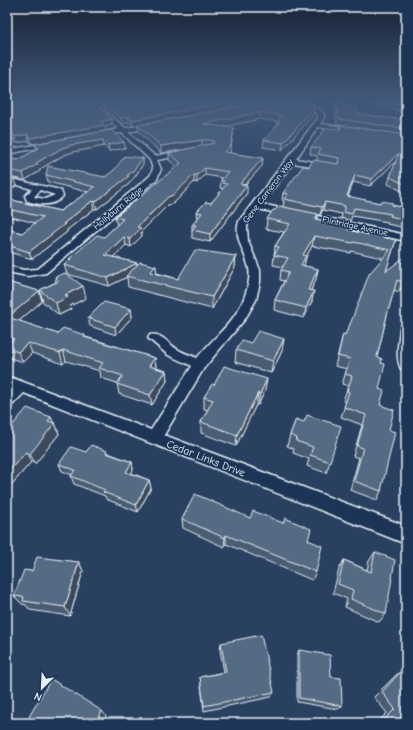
<svg xmlns="http://www.w3.org/2000/svg" width="413" height="730" viewBox="0 0 413 730" font-family="'Comic Neue',sans-serif">
<style>
.lines{fill:none;stroke-linecap:round;stroke-linejoin:round}
.minor-casing{stroke:#e8f1f8;stroke-width:3}
.minor{fill:#1d3557;fill-rule:evenodd}
.wall{fill:#495b71;stroke:#e8f1f8;fill-rule:evenodd}
.shaded-wall{fill:#3c4a5c;stroke:#e8f1f8}
.building{fill:#556a83;stroke:#e8f1f8}
.labels{text-anchor:middle;stroke-width:3;stroke-linejoin:round;paint-order:stroke}
.far-street-label{font-size:9px;fill:#e8f1f8;stroke:#1d3557}
.street-label{font-size:11px;fill:#e8f1f8;stroke:#1d3557}
</style>
<rect width="100%" height="100%" fill="#294061"/>
<filter id="ink" filterUnits="userSpaceOnUse"><feTurbulence type="fractalNoise" baseFrequency=".025" numOctaves="2"/><feDisplacementMap in="SourceGraphic" scale="8" xChannelSelector="R" yChannelSelector="G"/><feConvolveMatrix kernelMatrix="1 2 1 2 8 2 1 2 1" color-interpolation-filters="sRGB"/></filter>
<g filter="url(#ink)">
<g class="lines">
<defs>
<path id="minor" d="M215,101H222L237,111L232,112Z
M295,101C304,100 318,107 324,114V118L320,124L357,129L360,131L357,133L318,127L296,159L332,165V169L293,163L261,204L406,235V241L258,209L248,221L247,228L248,241L260,270V282L256,300L245,319L204,368L164,435L406,526V544L24,393L12,405L7,406V392L11,388L7,386V376L151,430L192,366L168,355L148,338L150,335C161,332 168,344 177,349C183,353 191,355 197,358C216,334 239,320 247,289C249,281 251,273 248,265C244,249 234,239 239,221L318,118L317,113Z
M370,101H379L406,108V112Z
M105,111L125,128L157,124V126L128,132L155,156L187,150L191,152L190,154L157,160L161,169L157,179L46,273L28,276L7,272V266L24,270L38,269L150,176L153,169L150,160L122,133L95,136V134L118,129L102,113Z
M52,142L54,143V145L7,154V150Z
M7,178L56,189L61,191L63,196C54,207 39,205 27,201L25,196L32,189L7,182ZM40,190L55,195L45,199L34,197Z
M406,324V371L401,369C395,358 399,341 400,328L402,325Z"/>
</defs>
<use href="#minor" class="minor-casing"/>
<use href="#minor" class="minor"/>
</g>
<path class="wall" d="M7,101L225,103V109L235,107L224,101H298L314,108L313,115L282,150L263,147L264,140L277,126V122L260,119L223,127L234,128L233,135L230,152V153L263,158L262,166L245,185L247,193L210,242L192,238V225L197,220L196,212L211,203L222,190V188H220L221,180L222,178L205,175L197,183L194,182L174,203L168,205L141,232L142,236L131,247L126,245L113,257L137,263V265L157,273L178,279L236,256L235,267L212,309L128,287L127,277L109,286L67,274L64,265L70,261L69,259L104,237L117,225L115,217L177,167L169,160V153L184,149L161,153L139,132L138,125L133,126L129,122L122,124L105,110L103,111L112,119V125L105,127L106,131L32,144L29,141L16,143L10,134L7,135Z
M336,105L359,114L406,120V193L388,184L390,177L396,161L370,186L353,182L348,197L406,208V228L387,224L388,222L352,216L350,221H349L348,230L396,240L386,271L406,282L399,292L394,290L387,315L377,357L381,363L379,389L380,405L389,430L381,491L377,500L350,490L359,458L353,456L362,425L341,417L346,402L343,401L348,386L342,384L347,369L335,366L343,334L345,335L382,258L351,251V253L312,246L306,257L304,266L318,269L316,279L311,290L312,301L304,318L274,310L275,300L284,281L280,280L281,270L283,267L273,265L275,246L284,232L266,229L267,219L275,210L283,206L284,201L282,200L283,193L309,167L317,161V156L310,154L311,147L339,129L340,125H337L335,111ZM323,210L342,214L341,219L337,223L317,219L318,215H320Z
M111,130L124,142L125,148L109,151L104,146L73,152L64,155L40,169V171L25,180L8,177L16,186L7,192V162L18,160L37,149L35,144Z
M143,158V164L134,178L130,182V183L97,209H94L67,230V232L32,259L9,252L7,248V229L22,233L36,223L7,216V199L60,211L88,192L48,182L46,175L105,177Z
M55,277L86,298L70,306L71,309L59,315L43,302L40,290L56,282Z
M7,282L39,291L42,301L19,321L58,334L86,337L155,358L156,368L166,371L167,381L152,405L119,394L117,383L101,378L100,371L66,361L63,364L32,353L23,362L10,358L7,351Z
M131,309L132,317L116,335L90,326L88,318Z
M251,343L282,351L271,373L235,362L236,350Z
M214,385L265,391L258,405H256L236,446L201,433V422L208,410L204,409V397Z
M51,417L53,423H55L59,434L35,464L31,462L7,490V425L11,427Z
M296,419L330,462L326,473L307,466L309,459L293,453L294,449L287,446L290,435Z
M86,452L108,453L132,462L133,470L131,473L149,480L151,488L138,512L106,499L105,496L74,484L71,476L72,475L62,471L59,464Z
M250,518L308,540L316,572L312,580L226,544L224,547L183,528L182,519Z
M375,552L386,614L379,622L345,607L347,599L333,593L339,569L344,560L367,570L369,561Z
M79,562L83,571L70,616L30,610L26,605L22,604L14,596L32,571Z
M221,643L274,692L271,697L204,711L200,677L224,672L220,650Z
M299,650L331,677L342,706L338,709L297,702V655Z
M403,669L406,723H377L387,713L374,697L395,676Z"/>
<path class="shaded-wall" d="M241,101H275L235,107L236,102Z
M225,103V109L133,126L132,120Z
M104,104L105,110L101,112L100,108V106Z
M314,108L313,115L282,150L283,143Z
M260,112V119L204,131V124Z
M128,116L129,122L122,124L121,118Z
M112,119V125L105,127L106,131L32,144L30,138L101,121Z
M7,128H9L10,134L7,135Z
M234,128L233,135L230,152L223,160L224,152Z
M27,134L29,141L16,143L15,137Z
M103,140L104,146L73,152L64,155L40,169V171L25,180L23,173L36,163L62,148L71,145Z
M202,140V147L161,153V146Z
M124,142L125,148L109,151L108,145Z
M399,153L397,160L370,186L372,179Z
M143,158V164L134,178L130,182V183L97,209L95,202L127,176Z
M263,158L262,166L239,191L240,184Z
M205,168V175L197,183V175Z
M194,175V182L174,203L168,205L141,232L142,236L131,247L130,239L137,227L168,197Z
M355,175L353,182L345,204L347,196Z
M14,179L16,186L7,192V183Z
M247,185V193L210,242V234Z
M92,201L94,209L67,230V232L32,259L29,252L63,224Z
M325,202L323,210L320,215L322,207Z
M314,236L312,246L306,257L304,266L299,275L303,255Z
M124,237L126,245L107,263L105,255Z
M236,256L235,267L212,309V297Z
M137,263L138,272L126,276L127,277L109,286L108,278Z
M156,266L157,277L150,272Z
M318,269L316,279L306,300L308,290Z
M406,277V282L399,292L402,282Z
M83,286L86,298L70,306L71,309L59,315L56,303L65,295Z
M39,291L42,301L12,327L8,317Z
M314,291L312,301L304,318L306,308Z
M131,309L132,317L116,335L115,327Z
M284,339L282,351L271,373L273,361Z
M28,343L32,353L23,362L18,352Z
M63,350L66,361L63,364L60,353Z
M155,358L156,368L149,366Z
M166,371L167,381L152,405L150,395Z
M267,379L265,391L258,405L260,394Z
M258,393L256,405L236,446L237,435Z
M51,417L54,424L55,423L59,434L35,464L30,454L48,421Z
M26,452L31,462L7,490V473Z
M132,462L133,470L128,479L126,472Z
M149,480L151,488L138,512L136,505Z
M226,535V544L224,547L225,538Z
M79,562L83,571L70,616L65,607Z
M7,635L10,638L7,650Z
M102,711L106,716L103,723H96Z"/>
<path class="building" d="M7,101H221L225,103L132,120L128,116L121,118L104,104L100,106V108L112,119L101,121L105,125L30,138L27,134L15,137L9,128H7Z
M270,101H298L314,108L283,143L264,140L280,122H277L283,116L260,112L204,124L234,128L231,145L224,152L263,158L240,184L247,185L210,234L192,230L196,225H192L202,213L196,212L206,202L211,203L227,184L222,183L224,181L221,180L228,172L205,168L197,175H194L173,195L168,197L137,227L141,228L130,239L124,237L105,255L137,263L108,278L64,265L71,259H69L97,235L104,237L123,219L115,217L181,163L169,153L214,143V141L209,140H202L161,146L138,125Z
M336,105L356,108L359,114L406,120V129L339,119Z
M340,125L406,135V185L390,177L399,153L372,179L355,175L347,196L380,203L381,201L393,203L392,205L406,208V220L390,216L391,214L354,208L352,214L343,212L345,206L325,202L322,207L284,199L288,194L283,193L303,166L309,167L313,160L338,164L339,158L318,154L321,149L311,147L326,128L341,129Z
M111,130L124,142L108,145L103,140L71,145L62,148L36,163L38,164L23,173L7,170V162L13,159L18,160L39,148L35,144Z
M125,156L143,158L133,171L127,176H129L95,202L92,201L63,224H65L29,252L7,245V244L10,242L7,241V229L22,233L43,217L7,209V199L60,211L95,187L46,175L48,166L105,177L114,170Z
M7,177L14,179L7,183Z
M279,206L318,214L315,219L337,223L339,218L349,220L348,230L369,235L371,230L383,232L382,237L396,240L386,271L406,256V277L402,282L397,280L387,315L377,357L382,359L381,363L385,364L379,389L384,391L380,405L394,410L389,430L395,432L381,491L354,481L363,448L357,446L366,415L344,407L349,392L347,391L352,376L345,374L350,359L338,356L343,334L345,335L351,322L369,274L390,250L354,242L353,243L314,236L303,255L306,256L301,265L318,269L308,290L314,291L306,308L275,300L289,272L281,270L288,258L274,255L279,247L275,246L290,224L267,219L273,210H275Z
M195,250L236,256L212,297L126,276L140,262L156,266L150,272L178,279Z
M65,273L83,286L65,295L68,297L56,303L40,290L59,281L55,277Z
M7,282L39,291L8,317L58,334L63,328L85,335L84,337L155,358L149,366L166,371L150,395L117,384L123,376L99,368L103,363L63,350L60,353L28,343L18,352L7,348V346L14,339L7,337Z
M104,302L131,309L115,327L88,318Z
M258,331L284,339L273,361L236,350L242,340L251,343Z
M224,366L267,379L260,394L258,393L237,435L201,422L213,400L204,397L212,384L214,385Z
M27,408L51,417L48,421L55,423L30,454L26,452L7,473V425L11,427Z
M307,415L341,426L330,462L310,455L313,447L296,441L297,438L290,435L296,419L304,422Z
M91,445L107,451L106,453L132,462L126,472L149,480L136,505L103,492L105,490L71,476L75,470L59,464L71,447L86,452Z
M195,494L250,518L253,511L283,523L285,518L311,529L308,540L322,546L316,572L226,535L225,538L182,519Z
M375,552L395,560L386,614L351,599L353,590L338,584L344,560L371,572Z
M37,557L79,562L65,607L23,601L24,597L14,596L24,570L32,571Z
M261,635L274,692L204,706L200,677L226,672L221,643Z
M299,650L330,655L331,677L341,678L342,706L299,698Z
M403,669L406,672V723H386L384,720L395,709L382,692Z
M51,679L102,711L96,723H28L26,722Z"/>
</g>
<linearGradient id="sky" x2="0" y2="1"><stop stop-color="#172335"/><stop offset="0.5" stop-color="#43597b"/><stop offset="1" stop-color="#43597b" stop-opacity="0"/></linearGradient>
<rect width="413" height="203" fill="url(#sky)"/>
<g class="labels">
<g class="far-street-label">
<text transform="translate(268 191) rotate(-53)" y="3">Gene Cameron Way</text>
<text transform="translate(118 208) rotate(-40)" y="3">Hollyburn Ridge</text>
<text transform="translate(355 226) rotate(12)" y="3">Flintridge Avenue</text>
</g>
<g class="street-label">
<text transform="translate(206 458) rotate(21)" y="4">Cedar Links Drive</text>
</g>
</g>
<rect width="413" height="730" fill="none" stroke="#1d3557" stroke-width="24"/>
<rect x="12" y="12" width="389" height="706" fill="none" stroke="#e8f1f8" stroke-width="1.5" filter="url(#ink)"/>
<g transform="translate(42 688) rotate(204)" stroke="#1d3557" stroke-width="3" paint-order="stroke">
<path d="M0-3L7 15L0 10L-7 15Z" fill="#e8f1f8"/>
<text y="-6" font-size="11" font-weight="bold" text-anchor="middle" fill="#e8f1f8">N</text>
</g>
</svg>
